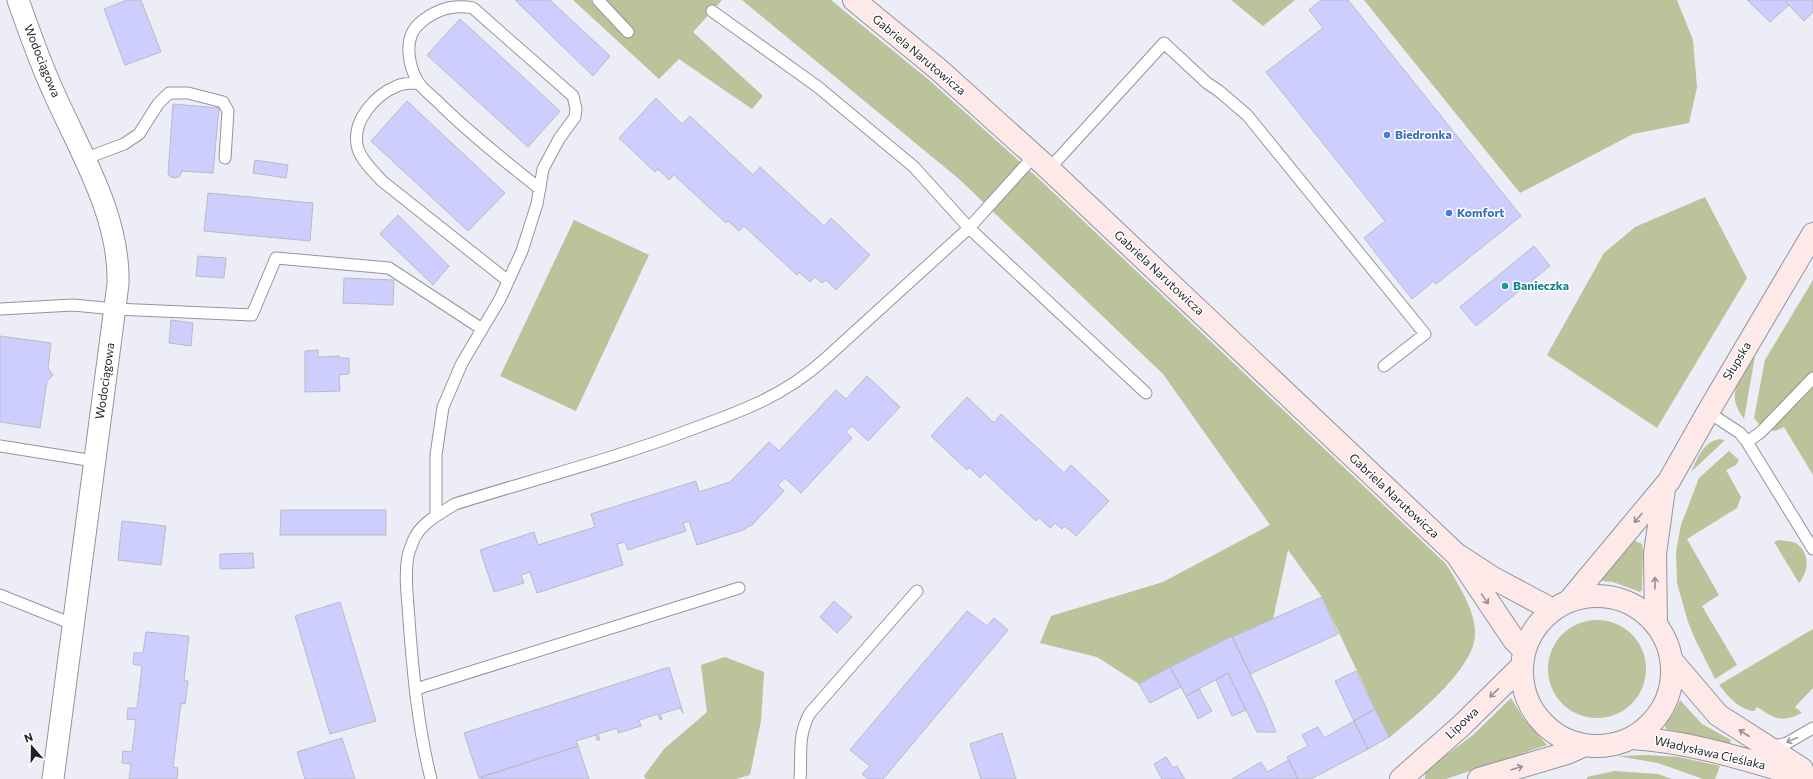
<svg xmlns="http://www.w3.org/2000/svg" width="1813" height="779" viewBox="0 0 1813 779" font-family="Commissioner,sans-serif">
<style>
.green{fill:#bac399}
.building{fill:#cdcefd;stroke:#babac4}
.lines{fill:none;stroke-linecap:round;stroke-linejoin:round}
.lane-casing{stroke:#94949d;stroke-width:13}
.street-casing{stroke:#94949d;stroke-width:23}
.secondary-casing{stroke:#94949d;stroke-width:24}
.lane{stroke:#fff;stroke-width:11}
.street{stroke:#fff;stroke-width:21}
.secondary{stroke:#fce9e8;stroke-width:22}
.oneway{stroke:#998f8f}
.oneway2{stroke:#9a9b9c}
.shop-dot{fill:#3f7fe0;stroke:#fff;stroke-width:1.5}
.culture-dot{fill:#0f9aa8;stroke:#fff;stroke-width:1.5}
.labels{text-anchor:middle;stroke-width:3;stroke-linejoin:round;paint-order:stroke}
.street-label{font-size:12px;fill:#1f2023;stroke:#fff}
.shop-label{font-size:12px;font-weight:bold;fill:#366cbe;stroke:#fff;text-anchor:start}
.culture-label{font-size:12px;font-weight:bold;fill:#0d838f;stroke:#fff;text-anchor:start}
</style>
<rect width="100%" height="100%" fill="#ededf7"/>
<path class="green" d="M573,0H722L693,32L763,96L752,109L679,59L659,79Z
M742,0H831L848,14L929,80L1039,179L1446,564C1458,583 1476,612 1475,634C1475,669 1414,717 1389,738L1322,597L1288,550L1273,619L1170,667L1139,684L1097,657L1040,643L1051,616L1163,582L1270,525L1163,374L959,179Z
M1231,0H1295L1263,26Z
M1364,0H1677L1693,40L1697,87L1689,123L1633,134L1520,193Z
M1705,197L1747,278L1657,428L1547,355L1604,253L1635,227Z
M574,220L649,255L576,411L500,376Z
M1813,280V475L1784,427L1775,431L1763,429L1754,418L1765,360Z
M1755,356L1744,419C1724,392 1740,380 1755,356Z
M1719,439L1725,440L1691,472C1698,458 1702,443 1719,439Z
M1729,451L1739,460L1736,465L1726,470L1741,497L1737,508L1687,539L1719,595L1702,606L1737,665L1715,679L1695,639L1688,622L1677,583L1676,552L1681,525L1699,478Z
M1633,540L1642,544L1643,549L1642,590L1640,592L1613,582L1602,581L1601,578Z
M1779,540C1786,541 1792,541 1797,544C1811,554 1808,573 1799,583L1774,542Z
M1548 669a49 49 0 1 1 98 0a49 49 0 1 1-98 0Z
M1813,629V688L1795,707L1802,713C1781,723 1776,719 1757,707L1754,711C1739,710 1728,696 1719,685Z
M725,657L764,672L761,721L750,775L736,779H646L644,776L664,749L707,712L701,665Z
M1511,698L1524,719L1547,745L1446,779H1425V771L1473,735Z
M1680,700L1702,724L1731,740L1728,748L1705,738L1666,729L1664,724L1673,714Z
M1647,755L1679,757L1720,766L1715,779H1703L1658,763L1617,756Z
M1614,771L1658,774L1672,779H1587V777Z"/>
<path class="building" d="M127,0H141L161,52L125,65L104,9Z
M515,0H550L610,56L593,76Z
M1321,0H1348L1521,216L1436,284L1434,281L1412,299L1364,238L1385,221L1266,72L1323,28L1309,10Z
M1747,0H1788L1786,2L1789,5L1770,22Z
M1788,0H1813V12L1804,21L1786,2Z
M460,19L560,111L528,147L427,55Z
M656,98L682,124L690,116L753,175L760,167L824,226L831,218L870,255L836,290L826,280L822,283L815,277L810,282L799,272L797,275L744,226L739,231L728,221L726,223L674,175L669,180L658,169L655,172L619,138Z
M407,101L505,193L468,231L371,141Z
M173,104L219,108L213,173L182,171L180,176L176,178L171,177L168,174Z
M255,160L288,165L286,178L253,173Z
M208,193L313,203L310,241L204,231Z
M398,215L449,266L433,285L380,234Z
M1534,246L1550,266L1476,326L1460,307Z
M198,256L226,258L224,278L196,276Z
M344,278L394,280L393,305L343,303Z
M171,320L193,323L191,346L169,343Z
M0,336L51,343L48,368L53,375L47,381L40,428L0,422Z
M318,350V357L339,356V358H349V374L339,375L340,391L305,392V351Z
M867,376L900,407L868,441L852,426L846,432L852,438L801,493L785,478L778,485L784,491L752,525L745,528L746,529L697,545L689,521L683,523L686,531L628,550L625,542L617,544L623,565L537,593L530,572L521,575L524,583L494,592L480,550L534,532L538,545L595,527L591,514L696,481L699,492L730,482L769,442L779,451L836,390L846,399Z
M967,397L994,423L1001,414L1064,473L1071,465L1109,501L1076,536L1065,526L1062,529L1055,523L1050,528L1039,518L1036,521L985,473L980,478L969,467L967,470L931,436Z
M281,510H386V535H280Z
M122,521L166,526L161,565L118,560Z
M253,553L254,568L220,569V554Z
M1322,597L1338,634L1250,674L1232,637Z
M834,601L852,617L837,633L820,617Z
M340,602L376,721L330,734L295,616Z
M967,611L987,626L994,618L1008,630L883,779H868L862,774L870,766L850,750Z
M146,632L189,636L184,680L188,681L185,704L181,703L173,767L178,768L177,779H129L131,764L122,763L123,751L132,752L136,720L127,719L128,708H137L142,666L133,664L134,653H143Z
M1232,636L1265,705L1276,732H1257L1228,673L1186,696L1170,667Z
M669,667L683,713L680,708L660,714L662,719L660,720L658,714L639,720L641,726L618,733L617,728L598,734L600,740H597L596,735L576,741L578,746L479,778L464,733Z
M1170,667L1181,687L1150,703L1139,684Z
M1356,671L1375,709L1354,721L1335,681Z
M1228,673L1246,710L1232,716L1216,680Z
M1199,689L1212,711L1198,719L1186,696Z
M1375,709L1389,737L1368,749L1354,721Z
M1354,721L1368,749L1311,779H1298L1287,757L1308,746L1302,735L1318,727L1324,738Z
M1002,733L1016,779H981L970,744Z
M342,738L355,779H305L297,752Z
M578,746L589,779H481V777Z
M1166,757L1173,768L1177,766L1185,779H1162L1154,764Z
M1289,760L1298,779H1232L1261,762L1267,772Z"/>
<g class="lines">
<defs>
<path id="lane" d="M598,0L628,32
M712,11L818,87L914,167L969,228L1146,393
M419,83C412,83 403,83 397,86C375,95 350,122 358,149C362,161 373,171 382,181L508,281
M84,159L124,144L139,134L158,104L169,93H188L223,102L228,111L225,158
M1049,169L1164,43L1207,83L1219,91L1247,115L1425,334L1384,366
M0,309L73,305L115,309L252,315L276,258L389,268L482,329
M1708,412L1740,433L1747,442L1813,549
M1747,442L1761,432L1813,378
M0,446L94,461
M436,515V455L443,407L462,363L500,299L522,251L537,204L543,169L559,139L575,117L576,109L573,96L473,8C453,4 436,9 420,23C403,37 408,65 418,82C424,91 435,98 442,106C473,136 506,162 540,189
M0,595L75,625
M416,689L739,588
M1770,747L1787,743L1813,728
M431,779C418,728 413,673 409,620C408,599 404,577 408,556C409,551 412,544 414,539C421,523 441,513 455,504C535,479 617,458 695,428C745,410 785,395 825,359L969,228L1034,156
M800,779C802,755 797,736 810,713L917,591"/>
<path id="street" d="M18,0C29,31 40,63 54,93C81,154 120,216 118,284C95,449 76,614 53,779"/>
<path id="secondary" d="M854,0L938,69L1049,169L1456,554L1493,578L1553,610
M1459,558L1514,640L1524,650
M1522 671a75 75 0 1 1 150 0a75 75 0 1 1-150 0Z
M1569,601L1669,481L1708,412L1813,234
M1656,622L1655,554L1664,489
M1672,661L1718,715L1802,769
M1631,738C1690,741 1754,762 1811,779
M1401,779L1461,726L1522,666
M1479,779L1567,753L1585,745"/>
</defs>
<use href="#lane" class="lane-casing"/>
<use href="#street" class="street-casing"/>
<use href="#secondary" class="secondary-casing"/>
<use href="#lane" class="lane"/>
<use href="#street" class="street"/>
<use href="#secondary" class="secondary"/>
</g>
<defs><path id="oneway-shaft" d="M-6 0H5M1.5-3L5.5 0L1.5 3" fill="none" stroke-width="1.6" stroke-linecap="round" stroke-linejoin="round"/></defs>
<g class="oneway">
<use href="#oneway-shaft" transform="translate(1638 518) rotate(131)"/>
<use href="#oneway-shaft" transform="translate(1655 583) rotate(-90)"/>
<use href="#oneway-shaft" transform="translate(1485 599) rotate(55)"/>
<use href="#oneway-shaft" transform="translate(1494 693) rotate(136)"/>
<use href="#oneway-shaft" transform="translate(1744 733) rotate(-147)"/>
<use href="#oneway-shaft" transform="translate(1517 768) rotate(-17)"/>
</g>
<use class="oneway2" href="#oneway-shaft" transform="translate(1792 740) rotate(156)"/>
<g class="shop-dot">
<circle cx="1387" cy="135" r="4"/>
<circle cx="1449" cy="213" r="4"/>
</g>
<circle class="culture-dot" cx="1505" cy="286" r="4"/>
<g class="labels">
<g class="street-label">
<text transform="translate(919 55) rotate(40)" y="4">Gabriela Narutowicza</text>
<text transform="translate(42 61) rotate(68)" y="4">Wodociągowa</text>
<text transform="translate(1159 273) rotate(43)" y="4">Gabriela Narutowicza</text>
<text transform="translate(1737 361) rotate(-59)" y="4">Słupska</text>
<text transform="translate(105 381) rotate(-82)" y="4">Wodociągowa</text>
<text transform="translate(1394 496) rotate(43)" y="4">Gabriela Narutowicza</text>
<text transform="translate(1462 723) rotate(-43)" y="4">Lipowa</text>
<text transform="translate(1710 753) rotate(13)" y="4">Władysława Cieślaka</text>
</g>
<g class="shop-label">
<text x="1395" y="139">Biedronka</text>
<text x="1457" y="217">Komfort</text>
</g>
<g class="culture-label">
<text x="1513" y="290">Banieczka</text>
</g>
</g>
<g transform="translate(32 747) rotate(340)" stroke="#ffffff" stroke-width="3" paint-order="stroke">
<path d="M0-3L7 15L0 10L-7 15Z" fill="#1f2023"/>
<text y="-6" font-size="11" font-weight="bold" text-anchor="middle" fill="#1f2023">N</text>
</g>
</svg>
